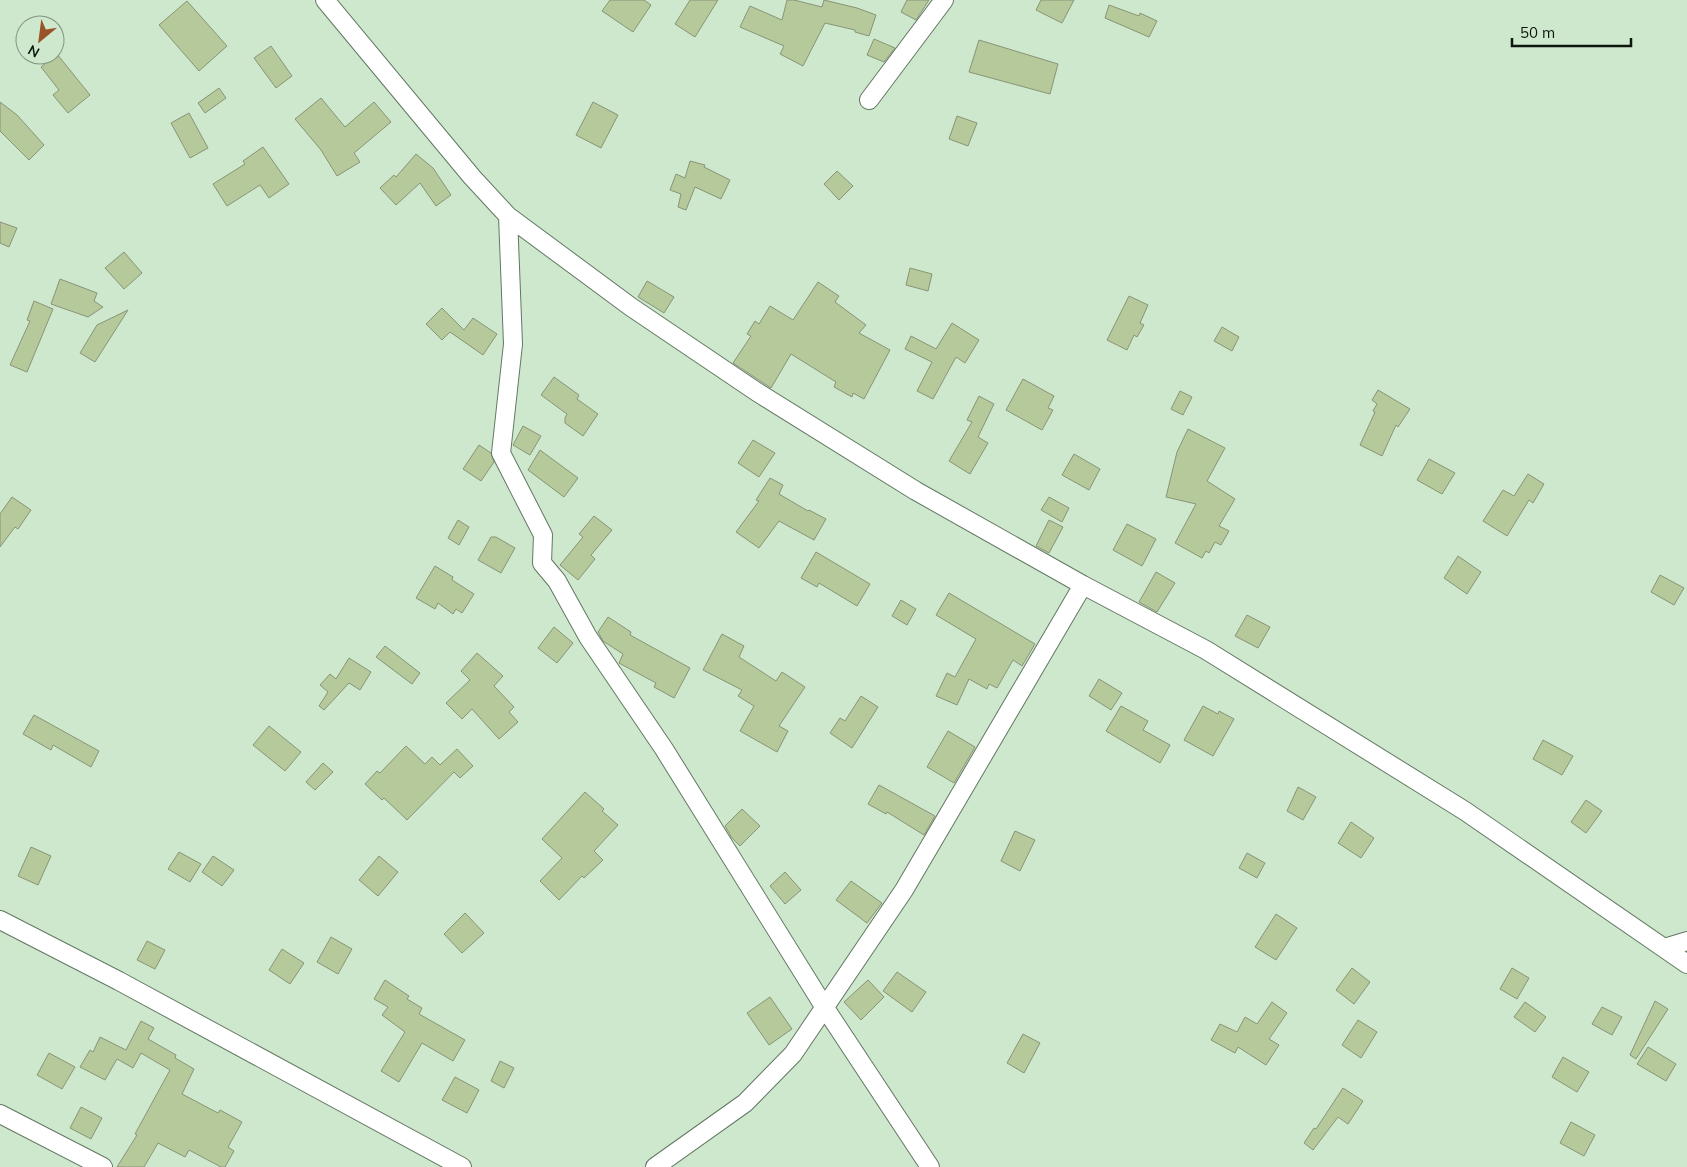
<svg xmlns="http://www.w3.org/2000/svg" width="1687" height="1167" viewBox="0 0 1687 1167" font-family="Mulish,sans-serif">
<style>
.building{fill:#b6c99b;stroke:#889477}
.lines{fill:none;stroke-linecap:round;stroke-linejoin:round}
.street-casing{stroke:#627862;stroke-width:20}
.street{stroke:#fff;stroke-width:18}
</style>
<rect width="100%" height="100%" fill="#cee8ce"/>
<path class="building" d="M610,0H644L651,5L633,32L602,11Z
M690,0H718L695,37L675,24Z
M787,0H794L822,7L824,0L857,8L876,15L869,36L855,32V30L825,23L803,66L780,54L784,46L740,27L750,6L782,20Z
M907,0H929L916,20L901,12Z
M1041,0H1074L1062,23L1036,10Z
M187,1L227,46L199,71L159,25Z
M1109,5L1139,16L1140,13L1157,21L1149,37L1105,18Z
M874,39L895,48L884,62L867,55Z
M979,40L1058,64L1050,94L969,72Z
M271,46L292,76L276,88L254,58Z
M57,54L90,95L68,113L53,95L59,90L41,67Z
M219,88L226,98L205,113L198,103Z
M321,98L345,127L374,102L391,122L354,153L360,162L337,176L321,150L295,119Z
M0,102L17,115L44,145L29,160L0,131Z
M593,102L618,115L601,148L576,135Z
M189,113L208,148L190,158L171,123Z
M957,116L977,123L968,146L949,139Z
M263,147L289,184L269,198L260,185L227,206L213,184L245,164L243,161Z
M416,154L433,168L451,195L436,206L420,183L396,205L380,188L394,175L396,177Z
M690,161L705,165L704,167L730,180L721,199L695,187L686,210L678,207L681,194L670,190L676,174L685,178Z
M837,171L853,186L839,200L824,184Z
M0,222L17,228L9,247L0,243Z
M124,252L142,273L124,289L105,268Z
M910,268L932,274L928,291L906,285Z
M60,279L97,293L94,301L103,307L88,317L51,304Z
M647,281L674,297L664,313L638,297Z
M818,282L839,296L835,302L866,325L859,333L890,350L864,399L853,393L852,397L834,387L836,382L791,354L771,388L733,363L751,336L747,334L755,321L759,324L770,306L793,320Z
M1129,296L1148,305L1140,323L1144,325L1137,337L1134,335L1127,350L1107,340Z
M34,301L53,309L27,372L10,365L30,321L27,320Z
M442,308L464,330L473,318L497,334L483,355L450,332L442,340L426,324Z
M128,310L95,362L80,353L97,325Z
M952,323L979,340L965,363L956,357L933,399L917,391L932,362L905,349L911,336L936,349Z
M1222,327L1239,337L1232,351L1214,341Z
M554,377L579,395L577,399L598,414L583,436L565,423V418L567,414L541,395Z
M1023,379L1054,396L1048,408L1053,410L1042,430L1006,410Z
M1378,390L1410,409L1398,427L1396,425L1382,456L1360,445L1375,412L1373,411L1377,404L1372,400Z
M1180,391L1192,397L1183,415L1171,409Z
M979,396L994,404L978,437L988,443L970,474L949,461L972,422L967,420Z
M523,426L541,436L530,455L513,445Z
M1188,429L1225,448L1207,481L1235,499L1219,526L1229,531L1221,545L1215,542L1209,553L1206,551L1202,558L1175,543L1196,504L1166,497L1177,452Z
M753,440L775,453L759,477L738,463Z
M479,445L491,453L494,462L481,481L463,469Z
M540,450L578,478L564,497L528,470Z
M1074,454L1100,469L1089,490L1062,475Z
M1429,459L1455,473L1442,494L1417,480Z
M1528,474L1544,484L1533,503L1529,500L1507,536L1483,521L1503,490L1514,496Z
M770,478L783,485L779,494L808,511L809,510L826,519L814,540L779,521L759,548L736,532L759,501L756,500Z
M12,497L31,510L18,529L15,527L0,547V514Z
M1049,497L1069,508L1062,522L1041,510Z
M594,516L612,530L591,555L595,559L578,580L560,565L583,537L579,534Z
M458,520L469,527L459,545L448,538Z
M1049,520L1063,527L1049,553L1036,546Z
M1127,524L1156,539L1142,566L1113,550Z
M491,537H496L515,548L501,573L478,560Z
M816,552L870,584L857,606L819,583L817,587L801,578Z
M1458,556L1481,572L1467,594L1444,578Z
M435,566L453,577L452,580L474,594L462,613L456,609L453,614L438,603L435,609L416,598Z
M1156,572L1175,583L1157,612L1139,602Z
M1660,575L1684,588L1674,605L1651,592Z
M949,593L1035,644L1022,666L1013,660L997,688L989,684L987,689L969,679L957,705L936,696L947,673L955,677L976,639L936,615Z
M901,600L916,609L907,625L892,616Z
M1247,615L1270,627L1258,648L1235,636Z
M608,617L631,632L630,635L690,668L674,698L654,687L656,683L619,663L623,654L603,641L598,632Z
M554,627L573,643L557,663L538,648Z
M722,634L744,646L739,657L776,681L782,672L805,687L779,726L788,731L777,752L740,731L754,706L738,696L742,690L703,670Z
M385,646L420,673L412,684L376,657Z
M477,653L503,676L494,686L514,707L509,712L518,722L499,739L472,709L462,719L446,703L470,680L461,671Z
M349,658L371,672L360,690L349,683L324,710L319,706L328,692L320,685L330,674L336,679Z
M1099,679L1122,693L1111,710L1089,696Z
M861,696L878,707L852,748L830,733L840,718L845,721Z
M1121,706L1148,721L1143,730L1170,745L1160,763L1106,731Z
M1203,706L1218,714L1219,711L1234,719L1213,756L1184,740Z
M34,715L99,751L91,767L53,745L51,750L23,734Z
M269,726L301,752L285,771L253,745Z
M948,731L975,747L954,783L927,767Z
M1543,740L1573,756L1562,775L1533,759Z
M406,746L425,764L432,757L440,765L457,749L473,766L460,778L454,772L407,820L384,798L382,800L365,784L377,771L380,773Z
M323,763L333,772L315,790L306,782Z
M879,785L935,816L924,835L887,812L886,814L868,804Z
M1298,787L1316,797L1303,820L1287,811Z
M585,792L604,809L602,811L618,825L594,851L603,860L584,878L582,876L559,900L540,881L562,858L542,839Z
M1586,800L1602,811L1586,833L1571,822Z
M742,809L760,826L740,846L732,838L725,826Z
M1351,822L1374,838L1361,858L1338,843Z
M1015,831L1035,840L1020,871L1001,861Z
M31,847L51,856L38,885L18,876Z
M179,852L201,864L190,882L168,869Z
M1247,853L1265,863L1257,878L1239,868Z
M213,856L234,870L222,886L202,872Z
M379,856L398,872L378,896L359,880Z
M785,872L801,890L785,904L770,886Z
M851,881L882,903L867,923L836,900Z
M465,913L484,933L462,953L444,934Z
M1276,914L1297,928L1276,960L1255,947Z
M331,937L352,949L338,974L317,962Z
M147,941L165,950L155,969L137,960Z
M282,949L304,963L290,984L269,970Z
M1352,968L1370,982L1354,1004L1336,990Z
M1512,968L1529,978L1517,999L1500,989Z
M897,972L926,992L912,1012L883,991Z
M385,980L409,996L407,999L422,1008L419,1014L465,1040L453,1061L422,1043L399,1082L381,1071L405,1032L382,1015L388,1007L374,999Z
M868,980L884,997L861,1020L844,1002Z
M770,997L792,1029L769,1045L747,1013Z
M1655,1001L1668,1009L1636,1059L1630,1055Z
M1272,1002L1287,1013L1269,1039L1279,1045L1266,1065L1238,1047L1235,1053L1211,1040L1220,1024L1237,1032L1245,1017L1257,1024Z
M1525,1002L1546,1017L1535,1032L1514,1017Z
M1602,1007L1622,1017L1612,1035L1592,1024Z
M1358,1020L1377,1032L1361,1058L1342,1045Z
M141,1021L154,1028L148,1039L176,1055L175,1058L194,1069L182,1094L218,1113L220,1110L242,1122L228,1147L234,1151L225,1167H221L189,1150L185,1157L158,1143L144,1167H117L137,1135L135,1134L170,1070L141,1053L133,1068L117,1059L105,1080L80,1067L90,1050L93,1052L100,1037L126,1050Z
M1023,1034L1040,1043L1024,1073L1007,1063Z
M1648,1047L1676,1064L1666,1081L1637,1064Z
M49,1053L75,1067L62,1089L37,1075Z
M1563,1057L1589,1072L1577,1092L1552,1077Z
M500,1061L514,1068L504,1088L491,1081Z
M455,1077L479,1090L467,1113L442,1100Z
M1343,1088L1363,1101L1348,1124L1338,1117L1313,1150L1304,1143L1314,1128L1316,1129Z
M81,1107L102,1118L91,1139L70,1128Z
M1571,1122L1595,1135L1584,1156L1560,1143Z"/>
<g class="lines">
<defs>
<path id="street" d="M325,0L472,177L508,216L631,307L757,392L916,491L1083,585L1206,650L1465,811L1687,964
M869,100L944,0
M508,216L513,344L501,453L543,535L542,563L557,581L588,637L664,749L825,1008L930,1167
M0,920L119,981L462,1167
M1664,948L1687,941
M0,1114L103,1167
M655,1167L745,1103L793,1054L904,890L1083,585"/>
</defs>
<use href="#street" class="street-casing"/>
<use href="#street" class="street"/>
</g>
<g transform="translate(40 40) rotate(209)"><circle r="24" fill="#cee8ce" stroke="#819481"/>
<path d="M0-4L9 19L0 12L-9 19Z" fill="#985329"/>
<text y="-8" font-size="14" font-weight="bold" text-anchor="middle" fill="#0d160d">N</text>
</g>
<path d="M1512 38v8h119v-8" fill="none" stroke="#0d160d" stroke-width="2.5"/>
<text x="1520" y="38" font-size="15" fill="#0d160d" stroke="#cee8ce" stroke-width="4" paint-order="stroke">50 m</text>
</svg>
